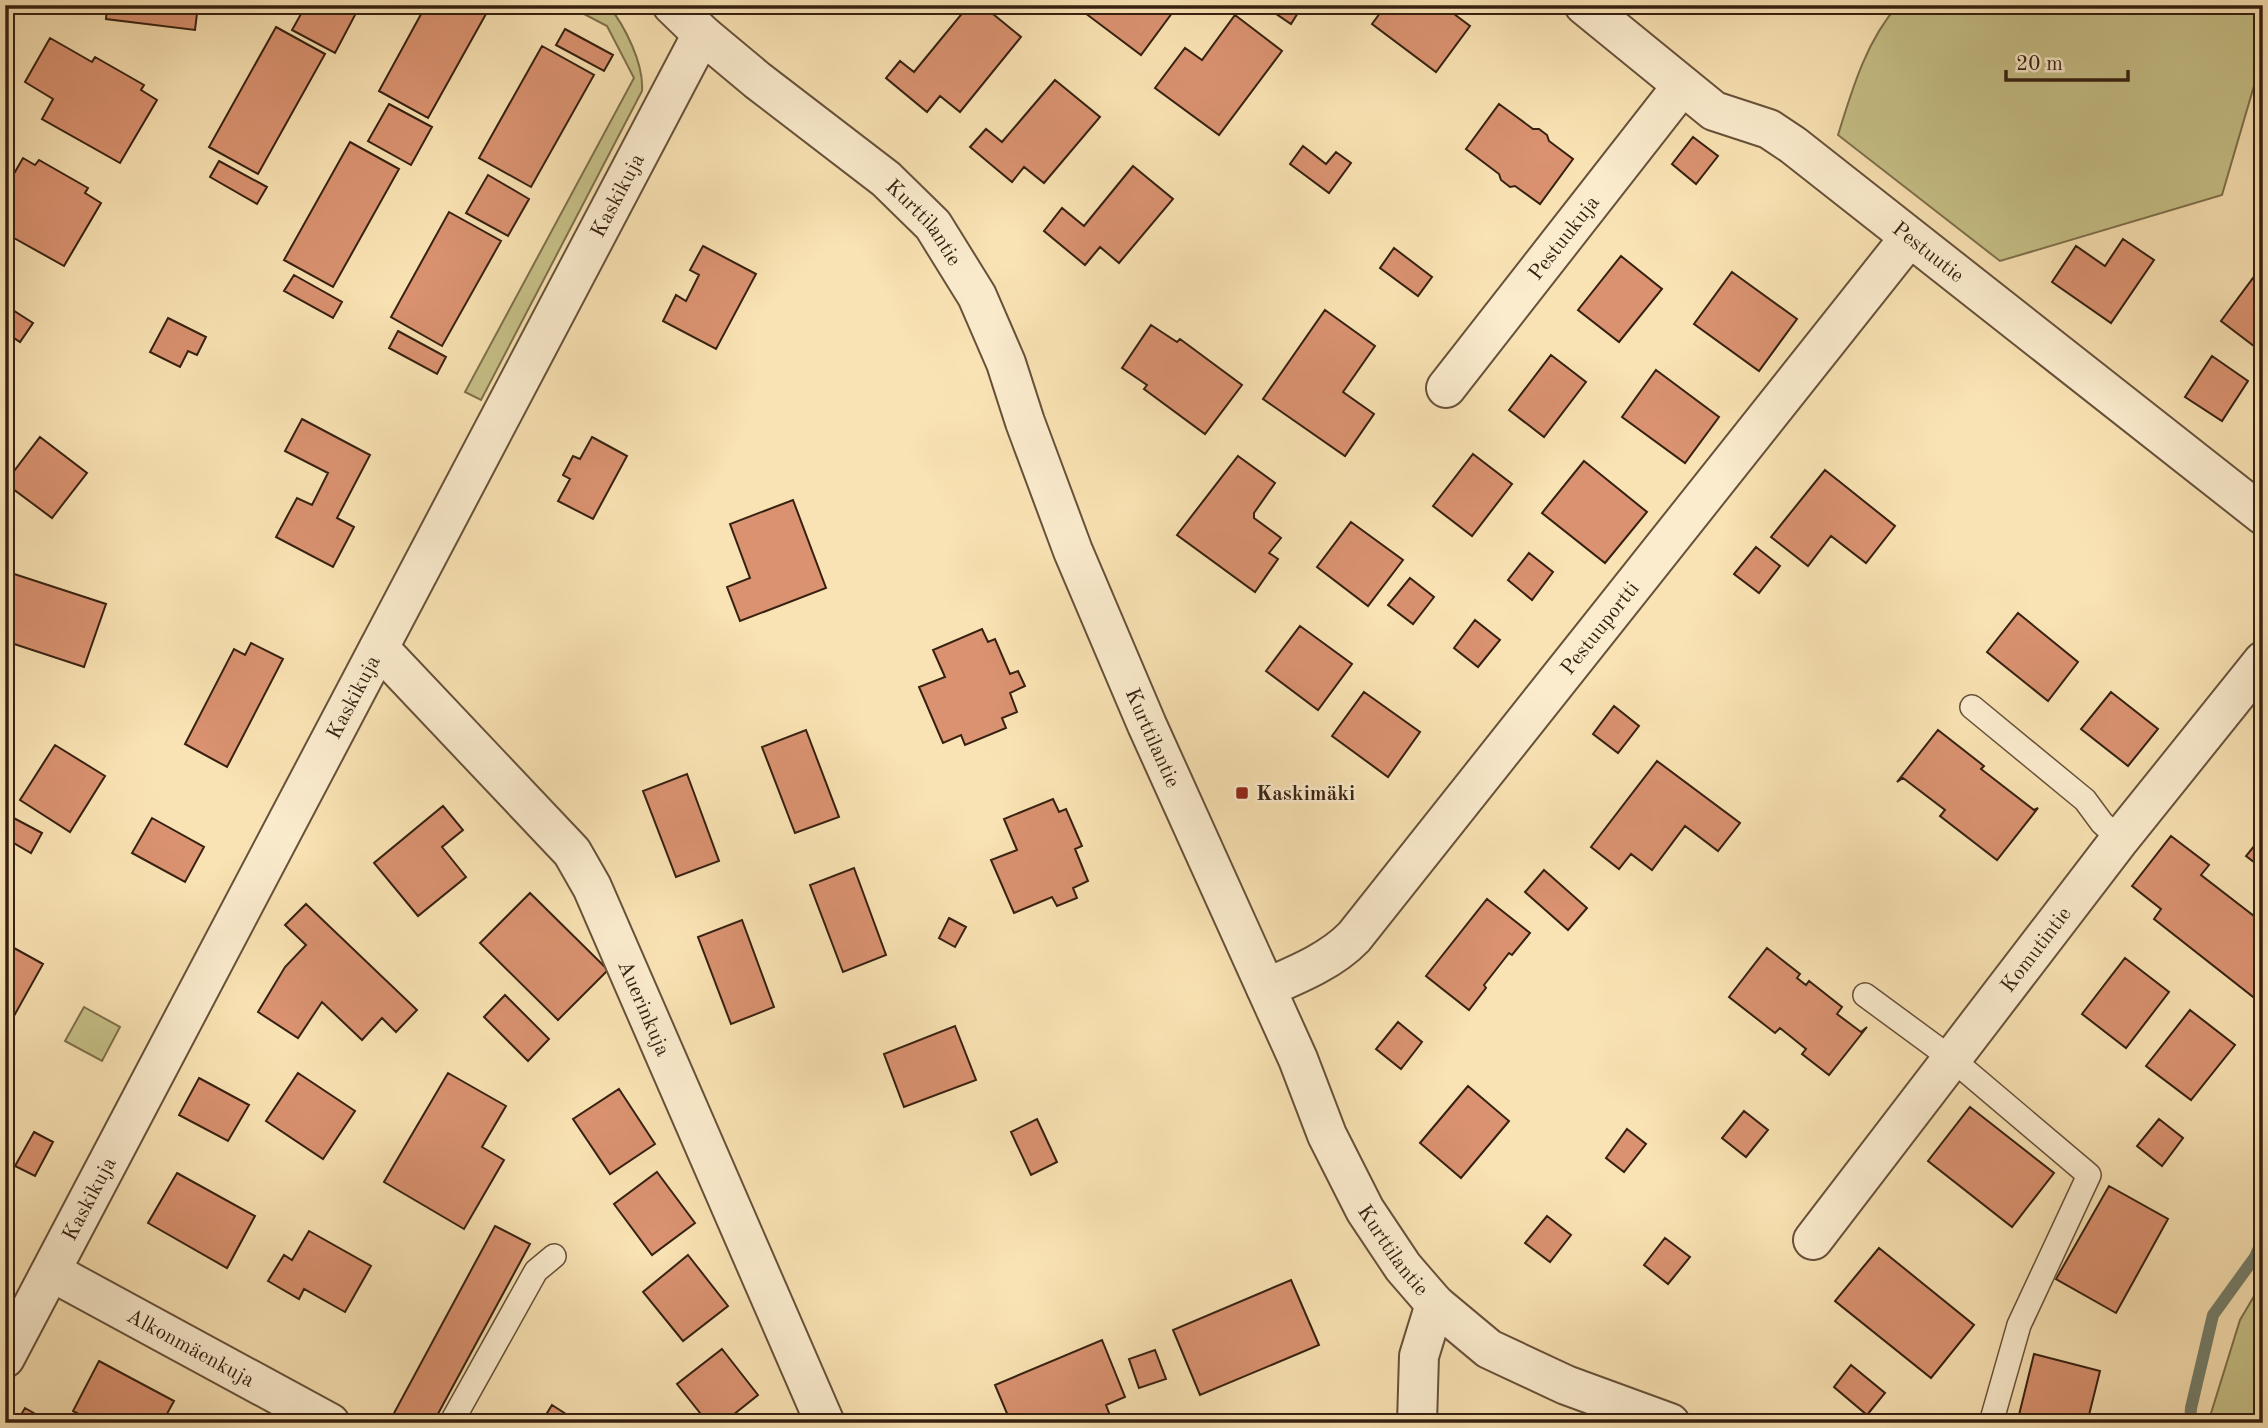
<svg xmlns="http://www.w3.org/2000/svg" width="2268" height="1428" viewBox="0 0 2268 1428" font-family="'Old Standard TT',serif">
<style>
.green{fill:#c6c087;stroke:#7e704c;stroke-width:2}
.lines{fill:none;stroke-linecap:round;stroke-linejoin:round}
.stream{stroke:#747f6d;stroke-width:12}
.building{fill:#da9270;stroke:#362111;stroke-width:2}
.service-casing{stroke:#67513a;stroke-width:26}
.minor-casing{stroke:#67513a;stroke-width:42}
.tertiary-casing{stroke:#67513a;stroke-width:42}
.service{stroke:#fbecce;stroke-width:23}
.minor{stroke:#fbecce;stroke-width:38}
.tertiary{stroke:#fbecce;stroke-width:38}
.poi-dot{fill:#8f2418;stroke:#fbecce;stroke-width:2.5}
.labels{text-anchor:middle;stroke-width:5;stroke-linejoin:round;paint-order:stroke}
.street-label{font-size:21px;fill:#362111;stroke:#fbecce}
.poi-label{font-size:21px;font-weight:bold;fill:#362111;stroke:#fbecce;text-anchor:start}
</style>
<rect width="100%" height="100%" fill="#f9e2b3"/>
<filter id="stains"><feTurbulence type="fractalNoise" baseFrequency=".00286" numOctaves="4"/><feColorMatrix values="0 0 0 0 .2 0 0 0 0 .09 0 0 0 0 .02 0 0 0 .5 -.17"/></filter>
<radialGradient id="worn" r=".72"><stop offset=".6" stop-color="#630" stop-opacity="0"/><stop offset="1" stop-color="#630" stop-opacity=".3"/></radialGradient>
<path class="green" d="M567,5H608C625,26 644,64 642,91L481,400L465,392L634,78L607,26Z
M1898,5H2263V55L2222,195L2000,261L1838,135C1852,90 1866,41 1898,5Z
M84,1007L120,1027L102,1061L65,1041Z
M2263,1281V1423H2208L2240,1320Z"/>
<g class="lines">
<path class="stream" d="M2190,1423L2191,1408L2213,1315L2255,1257L2263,1239"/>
</g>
<path class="building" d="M107,5H198L195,30L106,19Z
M306,5H337L355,15L335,53L292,30Z
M426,5H491L428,118L379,91Z
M969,5H982L1021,37L960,112L940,96L927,112L886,78L900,61L914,72Z
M1079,5H1178L1141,55L1077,7Z
M1263,5H1297L1301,8L1291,24Z
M1386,5H1442L1470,26L1436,72L1372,24Z
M1235,15L1282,51L1219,135L1155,88L1185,48L1202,60Z
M276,27L325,54L258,174L209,147Z
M565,29L613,55L604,71L556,45Z
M50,38L92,62L95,57L144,85L141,90L157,100L120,163L42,119L53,99L25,82Z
M542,46L594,75L531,187L479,158Z
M1055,80L1100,117L1044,183L1024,167L1012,182L970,147L986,129L1002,142Z
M389,104L432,127L411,165L368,141Z
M1499,104L1533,129H1539L1547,135L1549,141L1573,159L1540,204L1515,186L1510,187L1501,180L1499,174L1466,149Z
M1693,137L1718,156L1696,184L1672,164Z
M350,142L399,169L333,287L284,260Z
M1303,146L1326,164L1336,152L1351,163L1329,193L1290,164Z
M23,158L35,165L39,160L88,188L85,193L101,203L64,266L5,233V182L8,184Z
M219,161L267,187L257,204L210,177Z
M1133,166L1173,199L1119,263L1100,247L1085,265L1044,231L1062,208L1084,226Z
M488,175L529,199L508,236L466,213Z
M449,212L501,241L442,346L391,317Z
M2123,239L2154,260L2111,323L2052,282L2076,246L2105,266Z
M703,246L756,274L716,349L663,321L676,295L686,301L699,275L690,270Z
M1394,248L1432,277L1418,296L1380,268Z
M1621,256L1662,289L1619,342L1578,310Z
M2259,270L2263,273V353L2221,321Z
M1732,272L1797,319L1759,371L1694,324Z
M294,275L342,302L333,318L284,291Z
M5,305L33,323L20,342L5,332Z
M1325,310L1375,346L1343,392L1374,414L1345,456L1263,399Z
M168,318L206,337L197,355L188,351L180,367L150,352Z
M1151,325L1177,342L1180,339L1242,385L1205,434L1144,389L1147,385L1122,368Z
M398,331L446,357L437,374L389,348Z
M1551,355L1586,382L1544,437L1509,410Z
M2212,356L2248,381L2222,421L2185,397Z
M1656,370L1719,417L1685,463L1622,417Z
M302,419L370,455L337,518L354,527L333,567L276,537L297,498L312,505L328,473L285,451Z
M40,437L87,473L52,518L5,483Z
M592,437L627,456L593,519L558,501L570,479L563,475L573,456L580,459Z
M1473,454L1512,484L1472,536L1433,506Z
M1238,456L1275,483L1254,513V518L1281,538L1269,553L1278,559L1255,592L1177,535Z
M1584,461L1647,512L1605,563L1542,513Z
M1825,470L1895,526L1866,563L1831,536L1808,566L1771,537Z
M793,500L826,588L740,621L727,587L750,578L730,524Z
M1351,522L1403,560L1368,606L1317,567Z
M1756,547L1780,566L1759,593L1734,574Z
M1529,553L1553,572L1532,600L1508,580Z
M5,571L106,604L84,667L5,641Z
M1410,578L1434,597L1413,624L1388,605Z
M2018,613L2078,662L2048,701L1987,652Z
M1475,620L1500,640L1478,667L1454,648Z
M1300,626L1352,664L1318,710L1266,671Z
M982,629L988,642L995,639L1010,674L1018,671L1025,686L1010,693L1017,712L1002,718L1006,728L965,745L961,735L943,743L919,687L945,677L933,650Z
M251,643L283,659L227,767L185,744L234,649L245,655Z
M1364,692L1420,732L1388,777L1332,736Z
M2111,692L2158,729L2128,766L2081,729Z
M1614,706L1639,726L1618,753L1593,734Z
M806,730L839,817L795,833L762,747Z
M1938,730L1984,766L1981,769L2034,810L2038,808L1997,860L1940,816L1945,810L1903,778L1897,782Z
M55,745L105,776L70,832L20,800Z
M1657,761L1740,823L1718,851L1685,826L1652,870L1631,854L1619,869L1591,847Z
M687,774L719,861L676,877L643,791Z
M1053,799L1059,812L1066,809L1082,846L1075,849L1088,881L1073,888L1077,898L1057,906L1052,897L1014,913L991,860L1017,850L1004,819Z
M443,806L463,830L442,847L466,877L418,916L374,863Z
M8,815L42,833L31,853L5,838V820Z
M152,818L204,847L185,882L132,853Z
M2263,835V869L2246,856Z
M2171,836L2209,865L2201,875L2263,923V992L2257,1000L2154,919L2161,909L2132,886Z
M854,868L886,955L843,972L810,885Z
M1544,870L1587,908L1568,930L1525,892Z
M530,893L608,970L558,1020L480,943Z
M1487,899L1530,933L1512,955L1509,953L1484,985L1486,988L1469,1010L1426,976Z
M306,904L417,1010L396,1032L382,1018L362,1040L322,1002L298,1038L258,1012L285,967L306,945L285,925Z
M949,918L966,927L955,947L939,938Z
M742,920L774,1007L731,1024L698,937Z
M5,943L43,964L14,1016L5,1011Z
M1767,948L1800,974L1797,978L1806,985L1809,981L1842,1007L1837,1014L1861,1032L1867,1027L1829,1075L1802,1054L1806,1049L1780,1028L1775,1033L1729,997Z
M2125,958L2169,992L2126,1048L2082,1014Z
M505,995L549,1039L528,1061L484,1017Z
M2190,1010L2235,1045L2191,1100L2146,1066Z
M1398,1022L1422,1042L1401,1069L1376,1049Z
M955,1026L976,1080L904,1107L884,1054Z
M298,1073L355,1111L323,1159L266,1121Z
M448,1073L506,1106L482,1147L504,1160L464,1229L384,1182Z
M199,1078L249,1105L228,1141L179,1115Z
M1468,1086L1509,1121L1461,1178L1420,1143Z
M619,1089L655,1144L610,1174L573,1119Z
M1970,1107L2054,1173L2012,1227L1928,1161Z
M1744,1111L1768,1130L1746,1157L1722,1138Z
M1037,1119L1057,1162L1031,1175L1011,1132Z
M2159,1119L2183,1138L2162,1166L2137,1146Z
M1627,1129L1646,1144L1624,1172L1606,1158Z
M34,1132L53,1142L35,1176L15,1166Z
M657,1172L695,1223L652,1255L614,1204Z
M177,1173L255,1216L227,1268L148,1223Z
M2109,1186L2168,1219L2116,1313L2056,1279Z
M1547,1216L1571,1235L1550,1262L1525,1243Z
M495,1226L530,1244L433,1423H408L393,1415Z
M309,1231L371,1266L345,1312L304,1289L299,1299L268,1281L284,1255L292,1260Z
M1665,1238L1690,1257L1668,1284L1644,1265Z
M1879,1248L1974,1325L1931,1378L1835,1301Z
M688,1255L728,1306L683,1341L643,1292Z
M1291,1280L1319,1345L1200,1395L1173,1330Z
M1102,1340L1125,1397L1106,1405L1111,1418L1099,1423H1058L1055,1415L1037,1423H1011L995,1385Z
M722,1349L758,1395L723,1423H708L677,1384Z
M1155,1350L1166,1379L1139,1388L1129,1359Z
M2034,1354L2100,1371L2087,1423H2017Z
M99,1361L174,1401L162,1423H95L73,1411Z
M1851,1365L1885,1393L1867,1415L1834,1387Z
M552,1405L580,1423H541Z
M25,1408L51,1423H16Z"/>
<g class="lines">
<defs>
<path id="service" d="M1972,707L2085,800L2102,823L2120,839
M1865,995L1952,1059L2089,1175L2019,1325L1991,1423
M451,1423L536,1271L554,1256"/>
<g id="minor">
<path id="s1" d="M1584,5L1714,111L1769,129L1793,145L2263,515"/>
<path id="s2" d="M1446,388L1682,86"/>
<path id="s3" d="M379,648L572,852L592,887L825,1423"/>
<path id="s4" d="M1266,988C1296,975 1331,961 1354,937L1909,238"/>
<path id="s5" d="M1813,1240L2120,839L2263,661"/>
<path id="s6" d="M52,1272L330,1423"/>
<path id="s7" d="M5,1358L702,34"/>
<path d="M1417,1423L1419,1356L1435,1304"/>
</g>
<g id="tertiary">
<path id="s8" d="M672,5L702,34L757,80L886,179L933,225L977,296L1006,363L1025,422L1073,551L1147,725L1298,1059L1327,1135L1365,1210L1403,1267L1435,1304L1489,1349L1566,1385L1670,1423"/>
</g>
</defs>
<use href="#service" class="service-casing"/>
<use href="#minor" class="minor-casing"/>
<use href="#tertiary" class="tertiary-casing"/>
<use href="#service" class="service"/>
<use href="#minor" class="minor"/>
<use href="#tertiary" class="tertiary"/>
</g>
<rect class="poi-dot" x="1235" y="786" width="14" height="14" rx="3.5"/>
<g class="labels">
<g class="street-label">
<text dy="7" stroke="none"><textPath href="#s7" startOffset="1314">Kaskikuja</textPath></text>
<text dy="7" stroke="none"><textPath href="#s8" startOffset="334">Kurttilantie</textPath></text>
<text dy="7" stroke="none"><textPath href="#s2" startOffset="191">Pestuukuja</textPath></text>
<text dy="7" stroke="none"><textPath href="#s1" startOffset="427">Pestuutie</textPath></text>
<text dy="7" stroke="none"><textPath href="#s4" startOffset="497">Pestuuportti</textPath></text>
<text dy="7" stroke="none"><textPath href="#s7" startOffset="747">Kaskikuja</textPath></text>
<text dy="7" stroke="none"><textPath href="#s8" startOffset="901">Kurttilantie</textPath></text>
<text dy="7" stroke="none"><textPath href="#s5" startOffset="366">Komutintie</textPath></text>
<text dy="7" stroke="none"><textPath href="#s3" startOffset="453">Auerinkuja</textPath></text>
<text dy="7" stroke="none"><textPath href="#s7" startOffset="180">Kaskikuja</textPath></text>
<text dy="7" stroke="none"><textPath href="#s8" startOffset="1468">Kurttilantie</textPath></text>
<text dy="7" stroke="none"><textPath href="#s6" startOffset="158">Alkonmäenkuja</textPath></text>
</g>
<g class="poi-label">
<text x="1256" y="800">Kaskimäki</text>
</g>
</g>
<rect width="2268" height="1428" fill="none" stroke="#f9e2b3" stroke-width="28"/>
<rect x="7" y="7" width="2254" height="1414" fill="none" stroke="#362111" stroke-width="3.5"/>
<rect x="14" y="14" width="2240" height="1400" fill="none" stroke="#362111" stroke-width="2"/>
<path d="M2006 70v10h122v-10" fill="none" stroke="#362111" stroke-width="3.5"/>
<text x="2016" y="70" font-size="21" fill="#362111" stroke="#fbecce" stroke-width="5" paint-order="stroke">20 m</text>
<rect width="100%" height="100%" filter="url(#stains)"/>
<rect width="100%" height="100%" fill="url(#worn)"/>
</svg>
